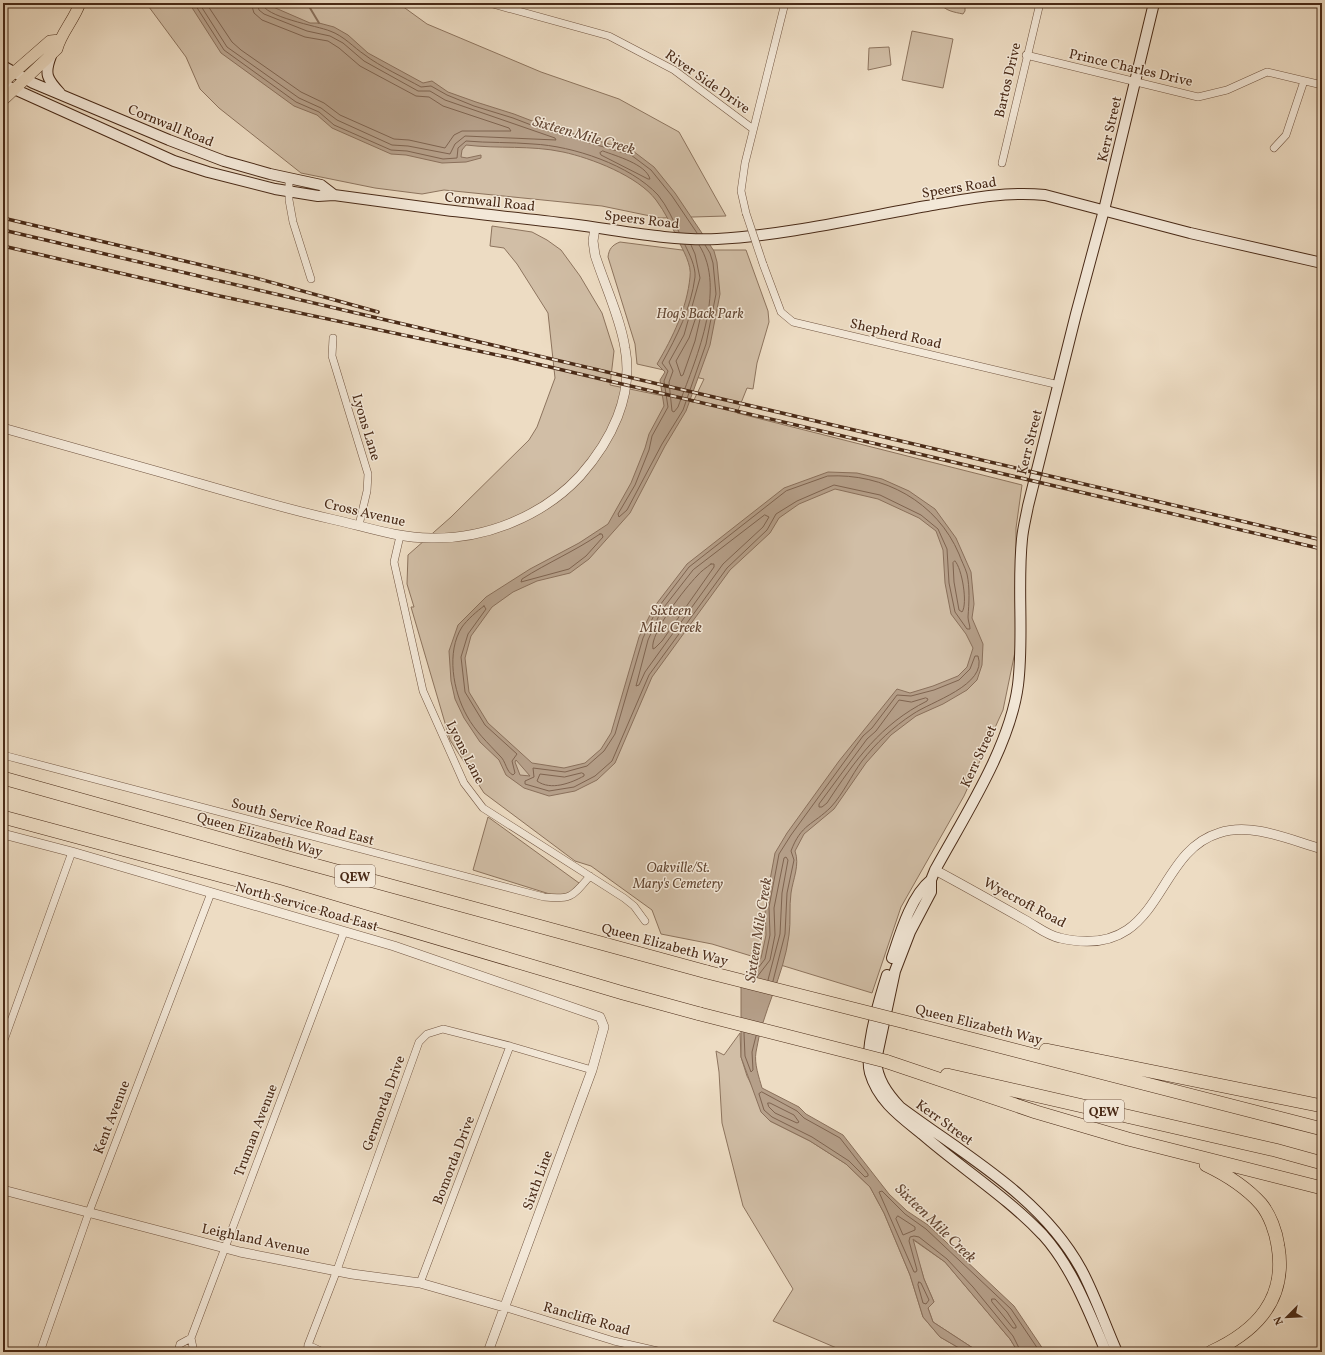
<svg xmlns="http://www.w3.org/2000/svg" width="1325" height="1355" viewBox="0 0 1325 1355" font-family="Vollkorn,serif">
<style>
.green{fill:#d1bea6;stroke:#8d745e}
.water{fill:#b59f89;stroke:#8a705b;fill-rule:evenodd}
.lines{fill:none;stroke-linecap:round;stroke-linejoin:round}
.shore{stroke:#7f6450;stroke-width:1}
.stream{stroke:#8a705b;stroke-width:2}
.minor-casing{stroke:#725642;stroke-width:8}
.tertiary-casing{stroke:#725642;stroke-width:10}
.secondary-casing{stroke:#492a17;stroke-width:12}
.primary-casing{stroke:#492a17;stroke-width:12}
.motorway-casing{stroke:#492a17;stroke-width:14}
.minor{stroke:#f3e8d8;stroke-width:7}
.tertiary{stroke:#f3e8d8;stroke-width:9}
.secondary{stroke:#f3e8d8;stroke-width:10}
.primary{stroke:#eddcc3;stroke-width:11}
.motorway{stroke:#eddcc3;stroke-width:13}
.rail-casing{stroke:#492a17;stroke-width:3.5}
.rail{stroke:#f3e8d8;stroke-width:2;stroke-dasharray:6;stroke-linecap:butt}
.minor-bridge-casing{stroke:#725642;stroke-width:8;stroke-linecap:butt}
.motorway-bridge-casing{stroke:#492a17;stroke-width:14;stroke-linecap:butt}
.minor-bridge{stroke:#f3e8d8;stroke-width:7}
.motorway-bridge{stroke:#eddcc3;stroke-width:13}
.labels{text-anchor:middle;stroke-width:3;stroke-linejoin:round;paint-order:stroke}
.shield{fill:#f3e8d8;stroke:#7c6351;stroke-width:1}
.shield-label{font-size:13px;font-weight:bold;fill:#492a17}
.street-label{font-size:14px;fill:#492a17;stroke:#f3e8d8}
.park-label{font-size:14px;font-style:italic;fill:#644834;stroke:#f3e8d8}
.water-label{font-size:15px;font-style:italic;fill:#644734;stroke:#f3e8d8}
</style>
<rect width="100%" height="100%" fill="#eddcc3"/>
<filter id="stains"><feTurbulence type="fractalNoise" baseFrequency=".005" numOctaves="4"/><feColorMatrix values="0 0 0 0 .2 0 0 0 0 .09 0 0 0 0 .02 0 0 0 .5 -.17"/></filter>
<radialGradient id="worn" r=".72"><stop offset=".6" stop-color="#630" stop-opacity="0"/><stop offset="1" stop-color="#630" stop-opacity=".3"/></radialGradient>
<path class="green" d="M146,3H398L427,24L541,72L619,99L679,132L726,216L660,218L602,206L444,190L422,194L375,188L301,173L219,108L200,89L186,57Z
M940,3H965V11L963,14C954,12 945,11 940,3Z
M912,31L953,39L943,88L902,80Z
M889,47L891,65L868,70L869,48Z
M492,226L532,232L547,240L561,250L580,276L602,313L614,351L610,385L693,402L704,379L637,364L635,344L608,257C609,249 612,245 620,242L682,250H746L768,311L769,322L757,363L753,389L747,388L737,413L1022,485L1016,528V647L1003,710L964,796L901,907L872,993L712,944L661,934L652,910L591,866L575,861L484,793L450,740L411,607H414L407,584L408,555L451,517L529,440L537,427L555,378L548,313L517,264L504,248L490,246Z
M488,817L579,883L570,893L556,896L473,870Z
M740,1033L741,1057L747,1076L770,1121L810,1141L846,1164L870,1187L884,1213L910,1275L923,1317L940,1337L966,1352H846L773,1321L793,1289L743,1206L722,1123L719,1072L716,1051L724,1055Z
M912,1239L945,1262L1010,1339L1018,1352H979L933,1322L928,1308L934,1302L924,1279Z"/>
<path class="water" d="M189,3H264L310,23H319L334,27L348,35L368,53L423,83L432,81L448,92L476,102L514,114L540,124L633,151L654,167L675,193L714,251L717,262L720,294L710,345L686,411L665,446L630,513L589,559L570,573L537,581L513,592L492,607L471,636L465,658L469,692L488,723L532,763L564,768L585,763L601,749L611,733L639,637L654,607L687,564L784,488L828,472L857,473L882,479L909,491L935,509L956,538L971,572L974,604L972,618L983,644L982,665L977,680L967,690L943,704L916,716L891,735L866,763L834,809L804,834L795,851C800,865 793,879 791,893C789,907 791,921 789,935C784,976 762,1012 756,1052C754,1064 759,1077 762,1088L799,1107L806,1114L843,1135L889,1194L907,1211L928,1225L1014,1306L1045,1352H1018L1010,1339L945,1262L913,1239L924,1279L934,1302L928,1308L933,1322L979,1352H966L940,1337L923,1317L910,1275L884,1213L870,1187L846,1164L810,1141L770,1121L761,1112L741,1057V983L761,958L766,935L765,907L775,853L787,833L839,761L897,689L910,693L933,686L958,676L967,667L973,648L966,634L951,614L945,583L943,550L936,531L919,518L878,499L835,489L799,504L779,518L770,533L730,570L652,677L615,763L597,780L575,791L549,796L524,788L506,775L499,760L480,742L464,718L455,699L451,681L449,651L458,625L486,597L530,569L579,543L608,524L631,483L645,448L649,434L664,406L660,380L665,372L657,364C673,337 687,308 690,277C692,265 683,250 678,240C672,226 665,212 656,200C638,176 591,158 563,152C531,145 498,149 466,145L462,150L461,157L467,158L481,155V158L466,162L442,163L406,155L391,154L332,128L317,115L294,106L221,53ZM516,760L530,776L520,775L515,762Z"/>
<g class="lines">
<path class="shore" d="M194,3L224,50L296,102L319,112L334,125L391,150L407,151L443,159L457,158L458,148L466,141C488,143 511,142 533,144C573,146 630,165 658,195C667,206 673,220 679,232
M199,3L227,47L299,98L321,108L337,120L392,145L408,146L450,154L455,144L465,136L556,140L555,138L445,100L430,91H418L364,61L343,43L330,36L307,31L264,14L259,10L257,3
M206,3L232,42L241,50L301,92L324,103L340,115L394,139L409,140L445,148L454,135L462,131H511L509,128L443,106L429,97L416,96L360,66L339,48L328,41L305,37L262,20L254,13L251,3
M262,3C263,17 318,26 330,31C344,36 353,47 365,55C379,66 405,78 421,87L431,86L447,95L474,106L513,118L539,128L631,155L651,170L672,196L697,233
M603,151C616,156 646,164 650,179H648L601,155L600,153Z
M685,245C689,253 696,267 695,277C691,308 677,336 662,363L668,371L664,381L668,407L652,436L649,450L635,485L618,514L619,517L627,510L662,444L683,410L706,344L716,294L713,263L710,253L705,245
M691,245L695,254L700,278L684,335L669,362L673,371L669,382L672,411L674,412L678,407C694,363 728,289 699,245
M699,313L701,315L695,341L683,375L681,376L676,361L689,338L697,314Z
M828,476C884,473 937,502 959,554C961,560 965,567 967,574C970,588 969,603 968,617C968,621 970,625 970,629H967L955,612L949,583L947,549L938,529L921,515L880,495L834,485L797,501L776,514L767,530L727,568L649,675L612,761L595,776L574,787L549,791L525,784V781L534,777L533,768L565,772L587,766L604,751L615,734L643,638L657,609L689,567L786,491Z
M765,515L769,517L763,527L723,564L645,672L639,685L636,686L648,640L661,611L693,570Z
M600,534H602L603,537L586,556L569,569L521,582L522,579C547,563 575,551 600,534Z
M955,561C962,568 968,604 962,612L959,610L954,582L953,563Z
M711,564H714V567L662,641L655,648L653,649C649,634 686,587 697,576C701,571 706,568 711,564Z
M484,606L486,609L468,634L461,657L465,692L485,725L517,754L512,761L515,773L513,775C506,772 506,761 500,756C488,743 475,731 467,716C453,691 446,652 462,627C467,620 477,611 484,606Z
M926,698L928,699L927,701C881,724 855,760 827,803L822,807H819V804L867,739L876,731L899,700L911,702Z
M582,773L584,774V776C571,783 551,791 537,781L540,774L564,777Z
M752,976L765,959L770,935L769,907L779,854L791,835L863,736L872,728L897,695L911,696L934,690L959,680L970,669L975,656H978C988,685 930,702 913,714C893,727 876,743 862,761C851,776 843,794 831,807C813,825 801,824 791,851L794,860L787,893L785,934L773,981
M757,977L770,960L775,935L774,908L784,858L786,857L788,860L782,893L780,934L768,980
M744,1033L745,1056L751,1072L753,1070L752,1052L756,1036
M762,1092L797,1111L804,1118L840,1138L868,1174V1176L865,1177L849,1161L812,1137L772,1117L764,1110L759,1094Z
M768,1103H770L794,1115L799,1122L797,1123L775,1113L769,1107Z
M898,1216L915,1227V1230L903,1235L896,1219Z
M919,1282L921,1283L929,1300L926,1304L923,1303L918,1285Z
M992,1299H995L1007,1312L1016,1326V1328H1013L992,1302Z
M1021,1352L1013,1336L973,1287L947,1259L919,1237L914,1236L910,1237L909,1241L917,1270L916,1272H914L879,1192L882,1191L905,1214L926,1229L1011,1309L1040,1352"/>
<path class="stream" d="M307,3L319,23"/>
<defs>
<path id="minor" d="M489,3L609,36L674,70L753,129
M1026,55L1198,97L1227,90L1267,72L1322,85
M1274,148L1286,135L1304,81
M1002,163L1040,3
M289,179V200L293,222L311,279
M746,213L741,191L745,163L785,3
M763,264L781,312L793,322L1059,385
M333,338L332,356L368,474L367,491L359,525
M400,536L394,562L423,691L464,783L483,808L624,898L634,906L645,921
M3,755L544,897C571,900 572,897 590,876
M3,1043L72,852
M420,1283L510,1046
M504,1307L614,1341L662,1352
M308,1345L323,1352
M40,1352L89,1212L211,893
M178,1352L180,1344L191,1338
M194,1352L191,1338L344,932
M307,1352L308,1345L337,1270L419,1042L427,1034L443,1029L510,1046L592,1070"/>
<path id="tertiary" d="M3,428C56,443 110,458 163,473C219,489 274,506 331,519C364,526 396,538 431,538C486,539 543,516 580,476C611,441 634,396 625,348C620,317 605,286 595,255L593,241L595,228
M3,834L72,852L394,946L600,1017L604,1027L592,1070L488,1352
M935,870C965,886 995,903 1025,920C1036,926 1048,936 1060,938C1164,962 1152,853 1219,833C1252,822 1290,840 1322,849
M3,1190L240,1252L352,1274L420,1283L504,1307"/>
<path id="secondary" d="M51,56C44,74 47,79 60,93
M3,66L33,83L169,140L224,161L270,174L321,185L334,195
M3,84L174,161L208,172L275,189L318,196L334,195C371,200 408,205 445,210C487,215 529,219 570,224C619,230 668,241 717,239C788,235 858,218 927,206C967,199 1005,191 1045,195L1190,233L1322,263
M892,958C900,934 911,896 931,880
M887,975C880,997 864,1051 870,1073C878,1101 901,1117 922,1134C961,1168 1007,1197 1043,1235C1072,1267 1089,1312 1106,1352
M1117,1352C1105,1325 1095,1295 1081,1269C1041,1196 964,1155 900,1107C887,1093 877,1079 876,1060L895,971L910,932L931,892V880L935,870C965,815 1010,747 1018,685C1024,636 1017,588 1022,539C1023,528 1026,517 1028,506L1076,314L1104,210L1154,3"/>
<path id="primary" d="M3,82L50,41L60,40
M3,100L57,49C61,33 74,20 80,3"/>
<path id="motorway" d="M3,778L296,860L707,972
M3,817L278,891L623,993L700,1014
M909,1023L1322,1129
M1046,1050L1322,1106
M885,1061L1036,1112L1128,1139L1322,1188
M947,1075L1275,1150L1322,1163
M1206,1165C1227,1175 1245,1186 1261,1204C1270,1215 1276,1232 1278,1246C1287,1299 1257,1331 1211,1352"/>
</defs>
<use href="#minor" class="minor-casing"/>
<use href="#tertiary" class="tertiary-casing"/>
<use href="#secondary" class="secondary-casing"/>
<use href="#primary" class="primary-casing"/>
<use href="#motorway" class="motorway-casing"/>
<use href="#minor" class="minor"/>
<use href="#tertiary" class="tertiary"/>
<use href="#secondary" class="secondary"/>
<use href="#primary" class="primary"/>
<use href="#motorway" class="motorway"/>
<defs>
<path id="rail" d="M3,218L252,277L378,312
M3,230L1322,540
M3,246L215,295L516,359L1322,549"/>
</defs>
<use href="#rail" class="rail-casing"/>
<use href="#rail" class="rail"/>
<defs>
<path id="minor-bridge" d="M746,213L763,264"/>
<path id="motorway-bridge" d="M707,972L909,1023
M700,1014L885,1061"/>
</defs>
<use href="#minor-bridge" class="minor-bridge-casing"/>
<use href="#motorway-bridge" class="motorway-bridge-casing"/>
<use href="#minor-bridge" class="minor-bridge"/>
<use href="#motorway-bridge" class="motorway-bridge"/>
</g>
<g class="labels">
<g class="shield">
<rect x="335" y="865" width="40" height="22" rx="3"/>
<rect x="1084" y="1100" width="40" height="22" rx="3"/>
</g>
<g class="shield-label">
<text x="355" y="881">QEW</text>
<text x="1104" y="1116">QEW</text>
</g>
<g class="street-label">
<text transform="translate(1131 67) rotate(13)" y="5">Prince Charles Drive</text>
<text transform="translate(1007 80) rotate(-77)" y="5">Bartos Drive</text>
<text transform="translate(708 81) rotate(35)" y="5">River Side Drive</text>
<text transform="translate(171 125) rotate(22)" y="5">Cornwall Road</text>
<text transform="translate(1109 129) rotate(-77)" y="5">Kerr Street</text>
<text transform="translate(959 187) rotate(-9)" y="5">Speers Road</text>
<text transform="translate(490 201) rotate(6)" y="5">Cornwall Road</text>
<text transform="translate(642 219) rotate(7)" y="5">Speers Road</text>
<text transform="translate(896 333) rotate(13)" y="5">Shepherd Road</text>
<text transform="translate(367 427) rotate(73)" y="5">Lyons Lane</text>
<text transform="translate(1029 442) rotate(-76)" y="5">Kerr Street</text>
<text transform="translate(365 512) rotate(13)" y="5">Cross Avenue</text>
<text transform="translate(466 752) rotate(63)" y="5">Lyons Lane</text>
<text transform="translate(978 756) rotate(-65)" y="5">Kerr Street</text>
<text transform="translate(303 821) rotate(15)" y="5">South Service Road East</text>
<text transform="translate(260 834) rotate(16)" y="5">Queen Elizabeth Way</text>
<text transform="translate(1025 902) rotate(28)" y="5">Wyecroft Road</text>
<text transform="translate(307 906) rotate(16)" y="5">North Service Road East</text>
<text transform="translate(665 944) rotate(15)" y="5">Queen Elizabeth Way</text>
<text transform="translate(979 1024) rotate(14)" y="5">Queen Elizabeth Way</text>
<text transform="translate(383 1103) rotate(-70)" y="5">Germorda Drive</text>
<text transform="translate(111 1117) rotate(-69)" y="5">Kent Avenue</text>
<text transform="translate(945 1122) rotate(36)" y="5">Kerr Street</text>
<text transform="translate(255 1130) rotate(-69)" y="5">Truman Avenue</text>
<text transform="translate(453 1160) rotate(-69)" y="5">Bomorda Drive</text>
<text transform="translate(537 1180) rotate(-70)" y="5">Sixth Line</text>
<text transform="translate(256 1239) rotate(12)" y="5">Leighland Avenue</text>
<text transform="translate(587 1318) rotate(16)" y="5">Rancliffe Road</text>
</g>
<g class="park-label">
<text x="700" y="318">Hog's Back Park</text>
<text x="678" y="872">Oakville/St.<tspan x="678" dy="16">Mary's Cemetery</tspan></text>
</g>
<g class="water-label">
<text transform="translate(584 135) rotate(16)" y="5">Sixteen Mile Creek</text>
<text x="671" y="615">Sixteen<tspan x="671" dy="17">Mile Creek</tspan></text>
<text transform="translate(758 930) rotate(-81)" y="5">Sixteen Mile Creek</text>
<text transform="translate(936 1223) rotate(44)" y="5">Sixteen Mile Creek</text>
</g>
</g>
<rect width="1325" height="1355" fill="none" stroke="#eddcc3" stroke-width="16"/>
<rect x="4" y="4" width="1317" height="1347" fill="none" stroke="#492a17" stroke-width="2"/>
<rect x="8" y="8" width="1309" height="1339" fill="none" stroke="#492a17"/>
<g transform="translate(1287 1317) rotate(246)" stroke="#f3e8d8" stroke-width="3" paint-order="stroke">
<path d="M0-3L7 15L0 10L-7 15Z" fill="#492a17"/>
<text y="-6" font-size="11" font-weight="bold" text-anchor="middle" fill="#492a17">N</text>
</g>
<rect width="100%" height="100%" filter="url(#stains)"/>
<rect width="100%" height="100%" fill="url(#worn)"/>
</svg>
